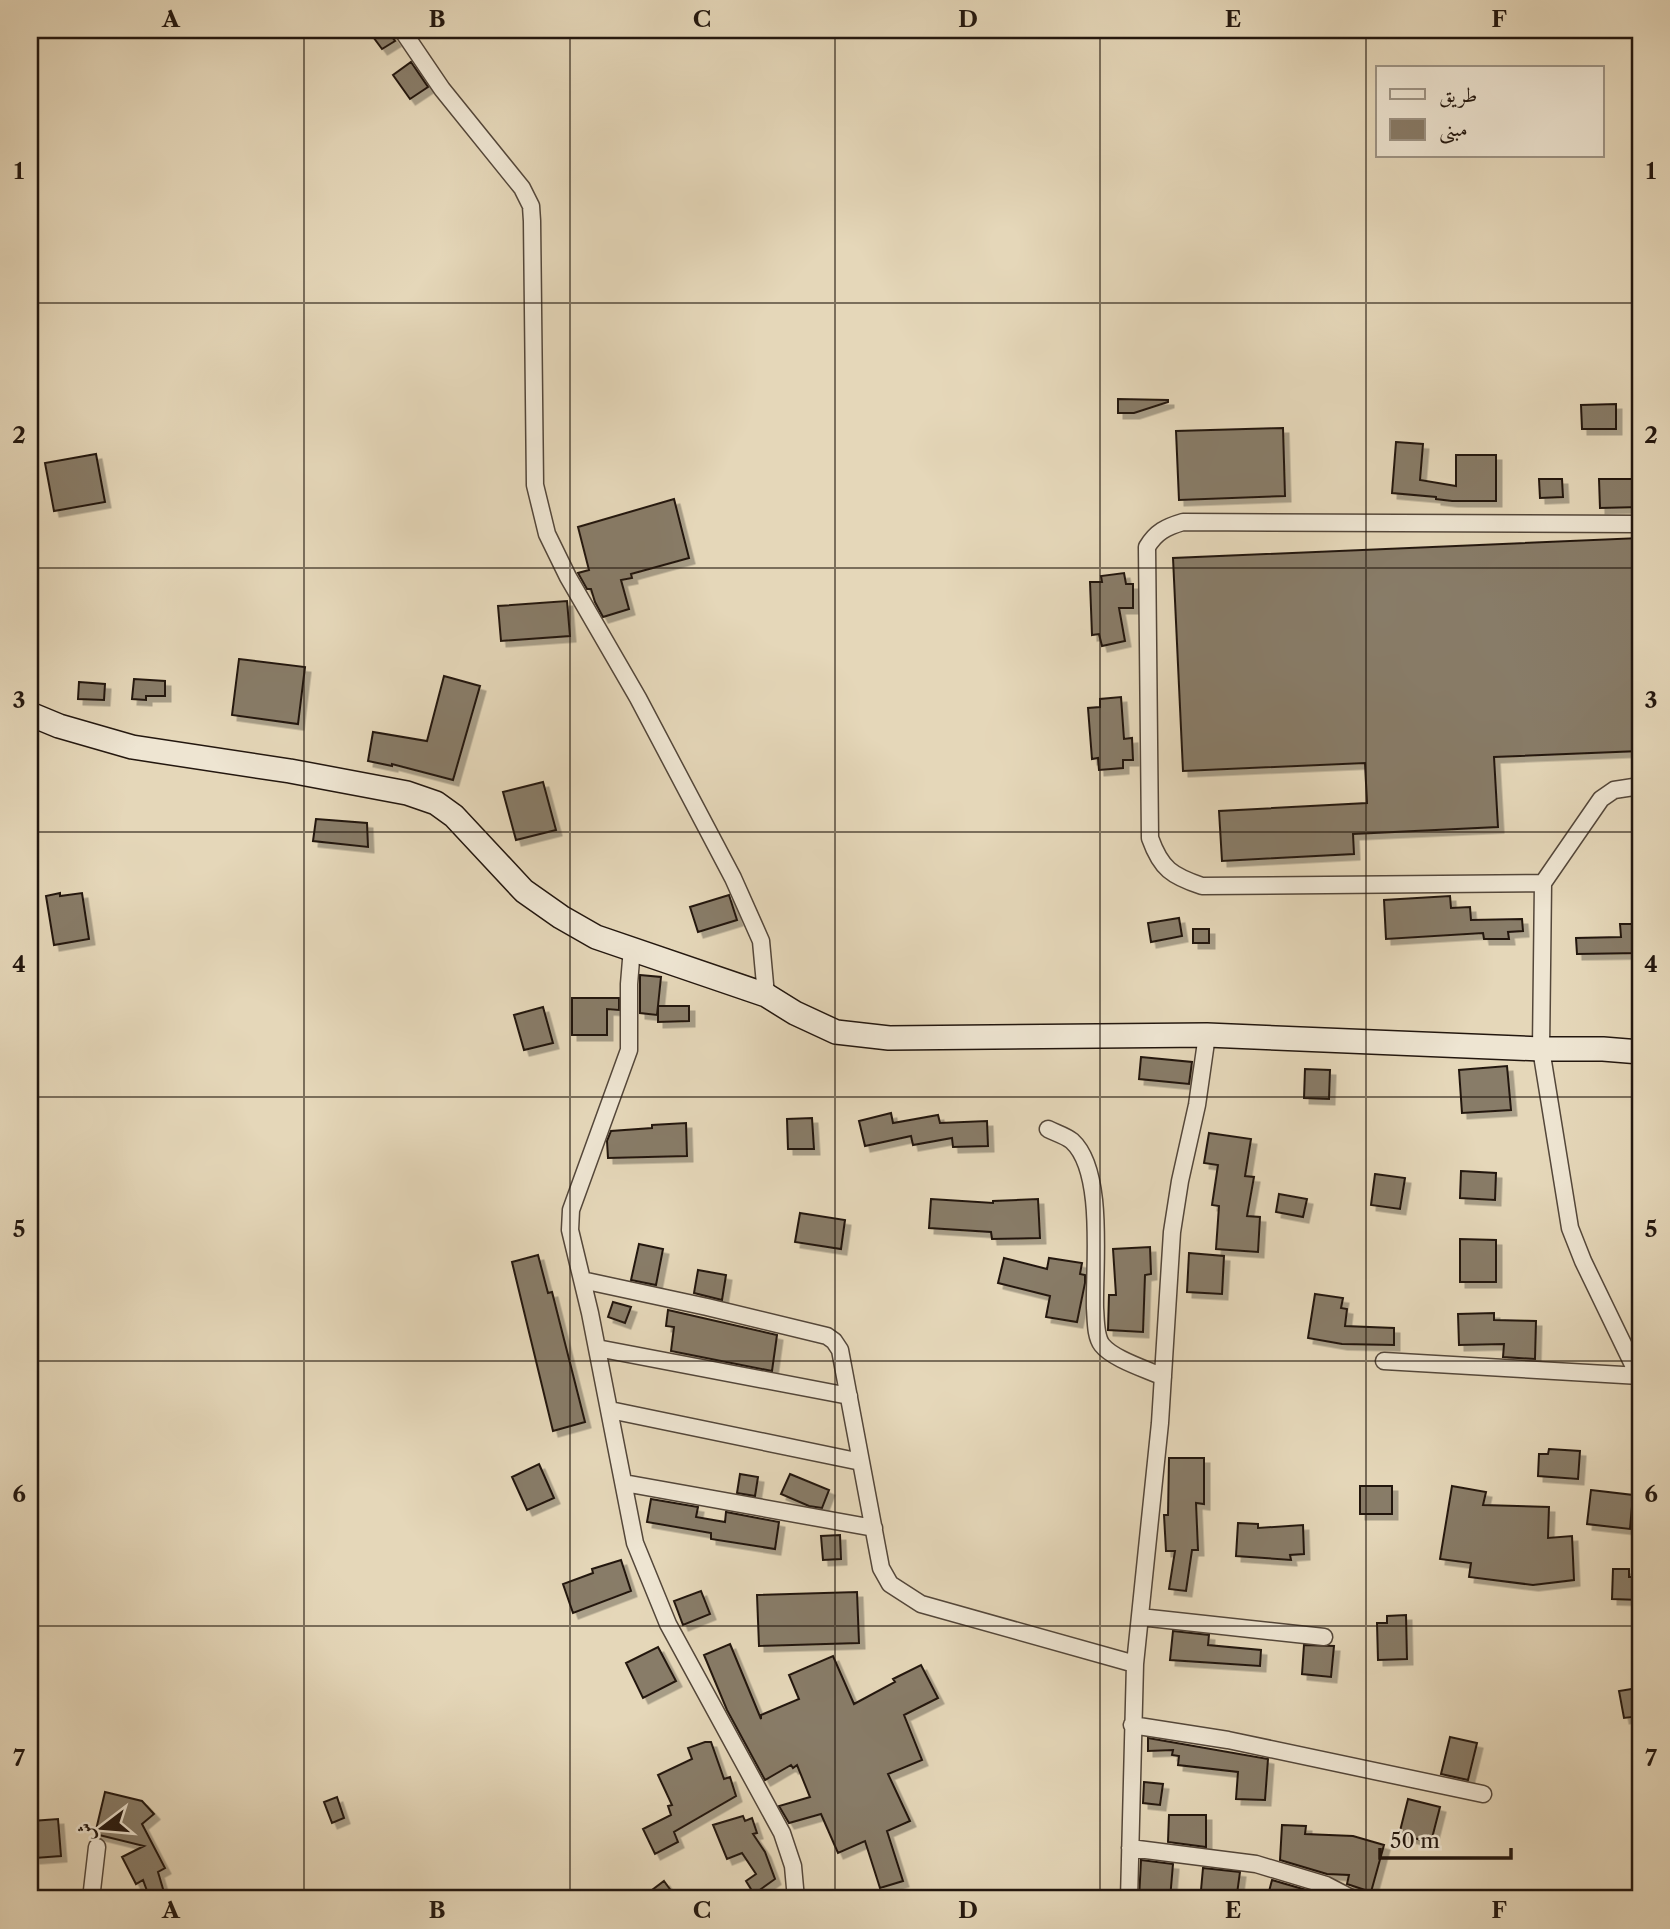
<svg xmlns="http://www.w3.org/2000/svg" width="1670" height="1929" viewBox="0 0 1670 1929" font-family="'Libre Caslon Text',Amiri,serif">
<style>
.building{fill:#887b67;stroke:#23170f;stroke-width:2;filter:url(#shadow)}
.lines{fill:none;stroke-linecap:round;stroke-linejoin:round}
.street-casing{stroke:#54473a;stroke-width:19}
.secondary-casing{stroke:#23170f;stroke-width:26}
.street{stroke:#eee5d2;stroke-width:16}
.secondary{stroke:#eee5d2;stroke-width:23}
.grid{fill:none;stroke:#23170f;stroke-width:2;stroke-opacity:0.55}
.neatline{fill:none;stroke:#23170f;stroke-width:2.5}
.grid-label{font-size:23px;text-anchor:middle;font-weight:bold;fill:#23170f}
</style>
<defs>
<filter id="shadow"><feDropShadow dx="5.5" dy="5.5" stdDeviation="0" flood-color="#0004"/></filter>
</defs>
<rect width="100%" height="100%" fill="#e5d7b9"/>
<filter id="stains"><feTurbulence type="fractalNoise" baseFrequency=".00286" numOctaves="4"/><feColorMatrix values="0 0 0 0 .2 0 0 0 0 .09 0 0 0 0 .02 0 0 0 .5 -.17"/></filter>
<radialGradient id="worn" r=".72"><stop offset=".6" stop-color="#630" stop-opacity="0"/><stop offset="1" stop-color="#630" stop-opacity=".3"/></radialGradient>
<path class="building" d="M368,30H387L395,41L382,49Z
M411,62L428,87L410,99L393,75Z
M1118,399L1168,400V402L1134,413H1118Z
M1616,404V429H1582L1581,405Z
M1283,428L1285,496L1179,500L1176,431Z
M1396,442L1423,444L1420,480L1456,486V455H1496V501H1452L1436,499V497L1392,493Z
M96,454L105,502L54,511L45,463Z
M1539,479H1562L1563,497L1540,498Z
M1599,479H1640V507L1600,508Z
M674,499L689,558L631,574L632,578L621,580L629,609L603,617L595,602L591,589H587L578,573L589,570L578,527Z
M1640,538V751L1494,757L1498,827L1353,834L1354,854L1222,861L1219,811L1367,803L1365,763L1183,771L1173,558Z
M1124,573L1126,584H1133V608H1119L1125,641L1102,646L1099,634L1092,635L1090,582H1102L1101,576Z
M567,601L570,636L501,641L498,606Z
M239,659L305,667L298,724L232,715Z
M444,676L480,686L453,780L392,764V766L368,761L373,732L427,741Z
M134,679L165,681V696H146V700L132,699Z
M79,682L105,684L104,700L78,699Z
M1121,697L1124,739L1132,738L1133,760H1123V768L1099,770L1098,758L1092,759L1088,708L1100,707V699Z
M543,782L556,830L516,840L503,792Z
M316,819L367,823L368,847L313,841Z
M60,893V896L82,893L89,939L54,945L46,896Z
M729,895L737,920L698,932L690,907Z
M1450,896L1451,908L1470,907L1471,920L1522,919L1523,931L1508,932L1509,939H1484L1483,933L1386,939L1384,900Z
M1179,918L1182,936L1151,942L1148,923Z
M1620,924H1635V938H1640V953L1577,954L1576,938L1621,937Z
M1193,929H1209V943H1193Z
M640,975L661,977L657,1015L640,1013Z
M572,998H619V1010L607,1009V1035H572Z
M658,1006H689V1021L658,1022Z
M543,1007L553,1043L524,1050L514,1015Z
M1141,1057L1192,1062L1189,1084L1139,1079Z
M1507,1066L1511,1110L1462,1113L1459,1070Z
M1305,1069L1330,1070L1329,1099L1304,1098Z
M891,1113L893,1123L938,1115L940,1123L987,1121L988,1146L953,1147L952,1138L913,1145L911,1136L865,1146L859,1121Z
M812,1118L814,1149H788L787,1119Z
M686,1123L687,1156L608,1158L607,1141L611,1131L652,1128V1125Z
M1209,1133L1251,1139L1245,1176L1254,1177L1247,1216L1260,1217L1258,1252L1216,1249L1219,1206L1212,1205L1218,1165L1204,1163Z
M1461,1171L1496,1173L1495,1200L1460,1198Z
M1375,1174L1405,1178L1400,1209L1371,1205Z
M1279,1194L1307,1199L1303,1217L1276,1212Z
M931,1199L993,1203V1201L1038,1199L1040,1238L992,1239L991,1232L929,1228Z
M800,1213L845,1220L841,1249L795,1242Z
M1460,1239L1496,1240V1282H1460Z
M639,1244L663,1249L656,1285L631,1280Z
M1150,1247L1151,1274L1145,1275L1143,1332L1108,1330L1109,1295H1116L1113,1249Z
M1189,1253L1224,1256L1222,1294L1187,1292Z
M538,1255L548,1293L552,1292L585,1422L553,1431L512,1262Z
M1004,1258L1047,1269L1049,1258L1082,1263L1080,1274L1085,1275V1283L1077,1322L1046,1317L1050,1296L998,1283Z
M698,1270L726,1275L722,1300L694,1293Z
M1315,1294L1343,1298L1341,1308L1347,1309L1345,1326L1394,1328V1345L1342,1344L1308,1338Z
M613,1302L631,1307L625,1323L608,1317Z
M668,1310L777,1335L772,1371L671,1351L674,1327L666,1326Z
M1494,1313V1320L1536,1321L1535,1359L1503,1357L1504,1344L1459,1345L1458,1314Z
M1549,1449L1580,1451L1578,1479L1538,1476L1539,1454H1548Z
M1169,1458H1204V1504L1196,1503L1198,1550H1192L1186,1591L1169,1589L1175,1551H1166L1164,1515H1168Z
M539,1464L554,1498L527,1510L512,1477Z
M740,1474L758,1477L755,1496L737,1493Z
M790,1474L829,1490L822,1508L809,1506L781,1494Z
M1360,1486H1392V1514H1360Z
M1452,1486L1486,1492L1483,1505L1549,1507L1548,1538L1572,1536L1574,1580L1533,1585L1469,1577L1471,1563L1440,1559Z
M1591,1490L1633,1495L1630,1529L1587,1524Z
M651,1499L698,1507L696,1517L725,1522L726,1512L779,1522L775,1549L711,1539V1533L647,1522Z
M1238,1523L1258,1524V1528L1303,1525L1304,1554L1290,1555L1291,1560L1236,1556Z
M840,1535L841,1559L823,1560L821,1536Z
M621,1560L631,1591L573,1613L563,1584L593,1573L592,1569Z
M1613,1569H1629V1577H1640V1600L1612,1599Z
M701,1591L710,1614L683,1625L674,1601Z
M857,1592L859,1643L759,1646L757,1595Z
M1406,1615L1407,1659L1378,1660L1377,1623H1387V1616Z
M1173,1631L1209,1635L1208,1645L1261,1650L1260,1666L1170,1660Z
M730,1644L761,1719V1715L799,1699L789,1675L833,1656L854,1704L895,1682L893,1679L921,1665L938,1698L904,1715L922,1760L888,1774L910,1821L887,1831L903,1881L880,1888L865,1841L838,1853L821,1814L789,1823L779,1806L810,1797L797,1765L793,1768L791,1765L765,1780L727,1710L704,1655Z
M1304,1645L1334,1646L1331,1677L1302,1674Z
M658,1647L676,1681L643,1698L626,1663Z
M1638,1688L1640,1716L1624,1718L1619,1691Z
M1450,1737L1477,1743L1468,1780L1441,1774Z
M1148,1738L1268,1759L1265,1800L1236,1799L1238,1772L1178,1765L1179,1756L1172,1755L1173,1750L1148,1751Z
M705,1742H711L724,1779L730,1777L736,1796L674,1832L678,1842L655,1854L643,1829L671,1815L668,1806L672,1805L658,1775L692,1759L688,1748Z
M1144,1782L1163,1784L1160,1805L1143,1803Z
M105,1792L142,1801L154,1814L142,1824L165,1868L158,1872L166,1899H150L143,1880L136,1884L122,1857L144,1846L95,1834Z
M337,1797L344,1818L332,1823L324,1802Z
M1408,1799L1440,1807L1431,1842L1399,1835Z
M1169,1815H1206V1847L1168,1842Z
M743,1816L745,1821L752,1818L757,1833L753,1834L765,1852L775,1879L754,1894L746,1881L756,1874L742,1853L727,1859L713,1825Z
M58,1819L61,1856L35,1858L32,1821Z
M1282,1825L1306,1826L1305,1834L1353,1836L1384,1845L1371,1892L1347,1884L1349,1875L1327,1874L1280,1860Z
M1141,1860L1173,1864L1170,1899H1139Z
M1203,1868L1240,1872L1237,1894L1201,1890Z
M1272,1880L1313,1892L1311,1899H1267Z
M664,1881L677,1899H658L652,1890Z"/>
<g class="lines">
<defs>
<path id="street" d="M402,30L442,89L522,188L531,206L532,221L535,485L547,534L568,577L638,698L733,878L761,941L766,995
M1640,524L1183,522C1166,527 1156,532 1147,547L1150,838C1161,869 1172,876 1202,886L1543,883L1601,799L1614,790L1640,786
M1543,883L1541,1049L1570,1228L1583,1261L1640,1379
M632,948L629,984V1050L571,1210L570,1230L590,1313L635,1543L668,1624L782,1833L793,1866L796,1899
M1048,1129C1056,1133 1066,1136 1072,1141C1105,1171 1094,1266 1095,1308C1096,1319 1095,1336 1102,1345C1113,1359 1146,1369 1163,1377
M582,1280L707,1307L827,1336L834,1341L840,1350L881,1568L890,1584L921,1604L1135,1664
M597,1348L849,1396
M1384,1361L1640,1376
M610,1410L861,1462
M624,1483L874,1528
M1140,1617L1324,1637
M1132,1725L1228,1740L1483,1794
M1130,1848L1256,1864L1326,1885L1353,1899
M91,1899L97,1847
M1129,1899L1135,1664L1160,1423L1172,1232L1180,1181L1197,1105L1207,1035"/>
<path id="secondary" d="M30,714L59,726L132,747L290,771L407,793L436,803L454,816L524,891L561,917L596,937L766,995L795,1013L836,1032L889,1038L1207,1035L1541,1049H1603L1640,1052"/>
</defs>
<use href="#street" class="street-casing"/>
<use href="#secondary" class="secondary-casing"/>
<use href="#street" class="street"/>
<use href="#secondary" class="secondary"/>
</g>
<path class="grid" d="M304,30V1899M570,30V1899M835,30V1899M1100,30V1899M1366,30V1899M30,303H1640M30,568H1640M30,832H1640M30,1097H1640M30,1361H1640M30,1626H1640"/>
<rect width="1670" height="1929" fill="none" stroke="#e5d7b9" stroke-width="77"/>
<rect x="1376" y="66" width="228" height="91" fill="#eee5d2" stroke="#9d9384" stroke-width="2"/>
<rect x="1390" y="89" width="35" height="10" fill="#eee5d2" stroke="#9d9384" stroke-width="2"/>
<text x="1439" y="102" font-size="21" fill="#23170f">طريق</text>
<rect x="1390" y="119" width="35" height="21" fill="#887b67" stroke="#9d9384" stroke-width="2"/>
<text x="1439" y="136" font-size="21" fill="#23170f">مبنى</text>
<g transform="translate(102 1828) rotate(254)" stroke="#eee5d2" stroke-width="5" paint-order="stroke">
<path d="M0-5L12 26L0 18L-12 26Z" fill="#23170f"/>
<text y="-10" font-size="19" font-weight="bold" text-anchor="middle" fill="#23170f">ش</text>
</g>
<path d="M1380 1848v10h131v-10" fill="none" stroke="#23170f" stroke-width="3.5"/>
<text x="1390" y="1848" font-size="21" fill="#23170f" stroke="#eee5d2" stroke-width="5" paint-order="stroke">50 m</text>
<rect x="38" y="38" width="1594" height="1852" class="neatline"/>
<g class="grid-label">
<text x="171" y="27">A</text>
<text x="437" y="27">B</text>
<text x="702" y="27">C</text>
<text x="968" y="27">D</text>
<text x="1233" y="27">E</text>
<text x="1499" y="27">F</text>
<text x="19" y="179">1</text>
<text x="1651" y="179">1</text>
<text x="19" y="443">2</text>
<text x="1651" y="443">2</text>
<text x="19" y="708">3</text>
<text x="1651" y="708">3</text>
<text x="19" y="972">4</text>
<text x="1651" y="972">4</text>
<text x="19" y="1237">5</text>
<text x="1651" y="1237">5</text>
<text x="19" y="1502">6</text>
<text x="1651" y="1502">6</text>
<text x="19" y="1766">7</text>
<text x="1651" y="1766">7</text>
<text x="171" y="1918">A</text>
<text x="437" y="1918">B</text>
<text x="702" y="1918">C</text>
<text x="968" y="1918">D</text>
<text x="1233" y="1918">E</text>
<text x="1499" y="1918">F</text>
</g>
<rect width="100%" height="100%" filter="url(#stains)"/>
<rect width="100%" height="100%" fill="url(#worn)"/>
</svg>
